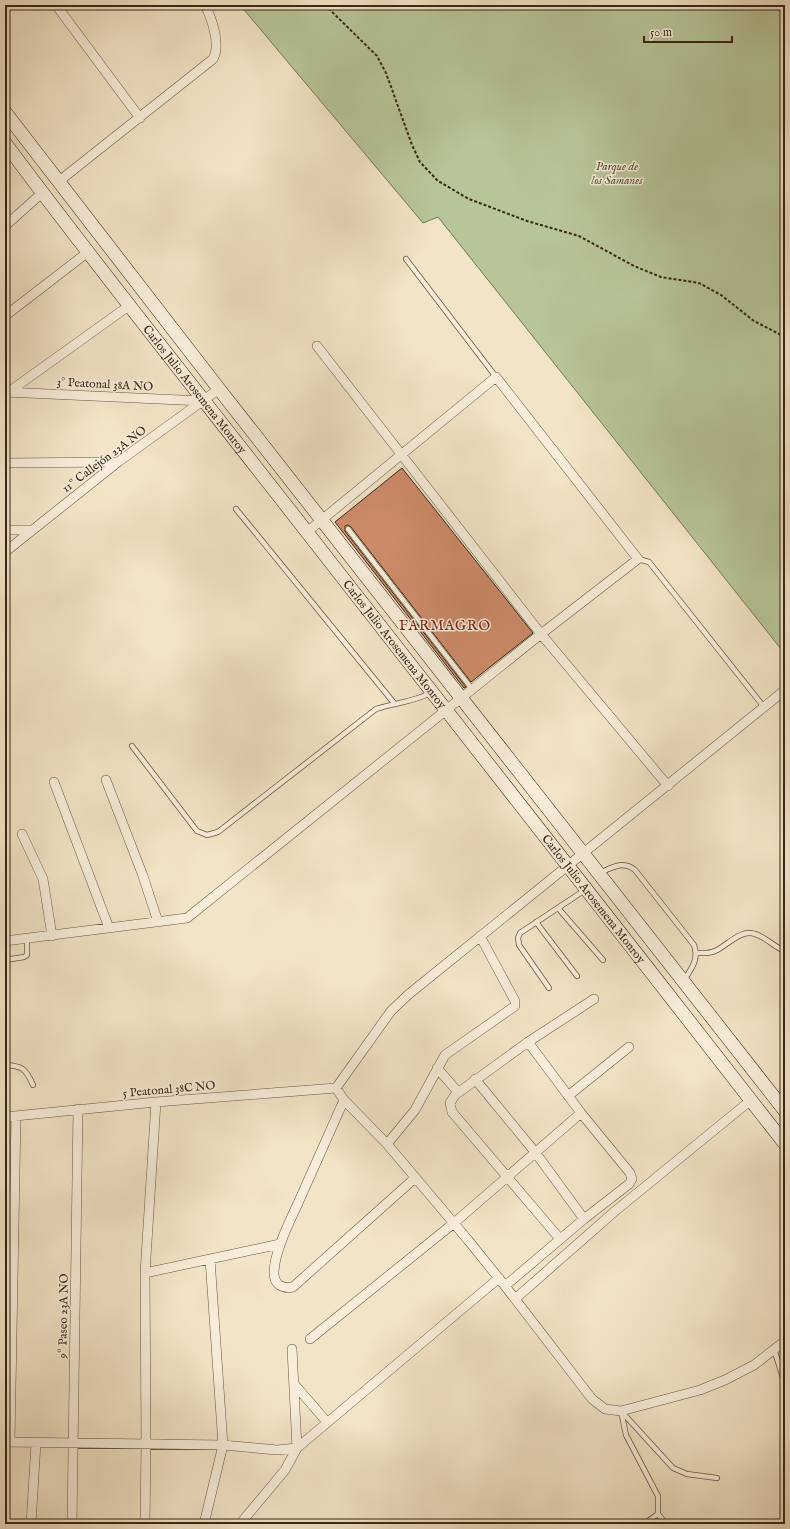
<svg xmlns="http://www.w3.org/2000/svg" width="790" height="1529" viewBox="0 0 790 1529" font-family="'IM FELL English',serif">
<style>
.green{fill:#b7c598;stroke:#777656}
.building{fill:#ce8b6a;stroke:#372715}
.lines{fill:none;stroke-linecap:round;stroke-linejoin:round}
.lane-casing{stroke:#665641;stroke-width:6}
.street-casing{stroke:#665641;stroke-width:10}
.secondary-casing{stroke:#372715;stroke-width:14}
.path{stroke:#372715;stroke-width:2;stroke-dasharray:3 2;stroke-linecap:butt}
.lane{stroke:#f7edda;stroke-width:4.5}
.street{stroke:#f7edda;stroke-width:9}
.secondary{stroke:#f7edda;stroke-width:13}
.labels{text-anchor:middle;stroke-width:3;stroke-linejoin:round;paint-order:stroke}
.park-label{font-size:12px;font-style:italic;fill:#574e36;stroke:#f7edda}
.street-label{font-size:12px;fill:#372715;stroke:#f7edda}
.quarter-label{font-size:14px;letter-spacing:1px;fill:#7a1f14;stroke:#f7edda}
</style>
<rect width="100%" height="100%" fill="#f2e4c6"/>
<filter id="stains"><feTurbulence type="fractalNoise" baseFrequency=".005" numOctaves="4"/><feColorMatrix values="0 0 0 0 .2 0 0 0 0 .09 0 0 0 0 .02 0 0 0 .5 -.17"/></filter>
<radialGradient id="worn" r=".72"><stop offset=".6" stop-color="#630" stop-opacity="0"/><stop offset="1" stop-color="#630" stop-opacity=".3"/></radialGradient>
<path class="green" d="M240,5H785V654L438,217L423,223Z"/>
<path class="building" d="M402,468L533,633L471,682L351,527L348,525L345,526V531L466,687L464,688L335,522Z"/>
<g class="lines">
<defs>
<path id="lane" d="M406,259L496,377
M236,509L394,703
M348,529L472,689
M638,559L649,562L764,707
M132,746L197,831L207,835L218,832L376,709C394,703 414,702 430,693
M599,873C612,868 623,860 635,870L694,945C699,959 692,968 684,980
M558,908L603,960
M536,922L577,976
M696,953C703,953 709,954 715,951C727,946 740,929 755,934C766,937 774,947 785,951
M5,960L24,957L27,955V938
M549,988L519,945L518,938L520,933L585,890
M5,1065C23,1066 26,1069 33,1085
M774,1349L785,1384
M621,1411L626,1435L658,1496V1514L644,1524
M621,1411L673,1468L687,1474L717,1478
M658,1514L666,1524
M586,1524L593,1522L598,1524"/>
<path id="street" d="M56,5L140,118
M58,182L213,59C221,45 212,19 205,5
M5,226L42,193
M5,316L88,252
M317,346L541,634L668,786
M5,385L10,391L130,305
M5,392L203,401
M5,463L118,462
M5,530H32
M5,552L118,462L219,389
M785,690L409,994L391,1011L336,1088L344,1100L387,1144L468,1240L505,1286L592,1399L605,1409L621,1411L700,1390L725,1380L754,1365L785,1341
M106,780L143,876L158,922
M54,782L109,928
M22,834L43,879L52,936
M5,941L187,918L541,634L638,559L496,377L307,532
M437,1068L458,1092
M475,1079L535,1152L584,1219
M568,1096L629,1047
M344,1100C329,1134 314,1168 299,1201C290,1221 274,1252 274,1273C274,1285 283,1289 293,1287L415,1178
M5,1117L156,1102L336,1088
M387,1144L415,1110L445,1055L515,1006V1001L480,936
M560,1239L452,1112L450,1103L455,1095L528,1042L594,999
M145,1273L280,1244
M505,1286L584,1219L629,1184L632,1179L630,1173L581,1113L528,1042
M515,1299L614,1212L751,1100
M310,1339L454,1223L581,1113
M292,1349L297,1448
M294,1384L327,1422
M5,1442L223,1445L277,1450L297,1448
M10,1442L16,1116
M31,1524L36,1443
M72,1524L78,1109
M145,1524L146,1444L145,1273L156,1102
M204,1524L223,1445L210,1259
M240,1524L285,1470L297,1448L499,1278"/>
<g id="secondary">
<path d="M5,112L219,389L785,1111"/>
<path id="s1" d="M5,143C104,276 208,405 310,536C468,738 627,941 785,1144"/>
</g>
</defs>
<use href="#lane" class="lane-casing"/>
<use href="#street" class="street-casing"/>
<use href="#secondary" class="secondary-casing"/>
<path class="path" d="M325,5L377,56L386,73L412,145L420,162L438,181L469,199L527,221L579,236L634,266L661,277L699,283L721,295L754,321L785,337"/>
<use href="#lane" class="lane"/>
<use href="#street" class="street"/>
<use href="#secondary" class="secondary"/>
</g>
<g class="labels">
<g class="park-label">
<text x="617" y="170">Parque de<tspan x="617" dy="14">los Samanes</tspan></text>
</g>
<g class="street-label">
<text transform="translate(105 384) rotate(3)" y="4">3° Peatonal 38A NO</text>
<text dy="4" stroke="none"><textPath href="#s1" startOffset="311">Carlos Julio Arosemena Monroy</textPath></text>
<text transform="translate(104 459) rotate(-37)" y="4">11º Callejón 23A NO</text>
<text dy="4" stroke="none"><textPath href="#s1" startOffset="635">Carlos Julio Arosemena Monroy</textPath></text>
<text dy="4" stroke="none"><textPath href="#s1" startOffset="958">Carlos Julio Arosemena Monroy</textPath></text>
<text transform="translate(169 1089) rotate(-5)" y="4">5 Peatonal 38C NO</text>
<text transform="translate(63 1316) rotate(-89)" y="4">9º Paseo 23A NO</text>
</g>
<g class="quarter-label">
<text x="445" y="630">FARMAGRO</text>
</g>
</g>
<rect width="790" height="1529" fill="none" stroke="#f2e4c6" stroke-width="20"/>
<rect x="6" y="6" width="778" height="1517" fill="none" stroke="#372715" stroke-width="2"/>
<rect x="10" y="10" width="770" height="1509" fill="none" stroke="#372715"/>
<path d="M644 36v6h88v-6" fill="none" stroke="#372715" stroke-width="2"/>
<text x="650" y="36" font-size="12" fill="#372715" stroke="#f7edda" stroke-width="3" paint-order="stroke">50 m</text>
<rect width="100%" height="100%" filter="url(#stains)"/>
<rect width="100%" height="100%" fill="url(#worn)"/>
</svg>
